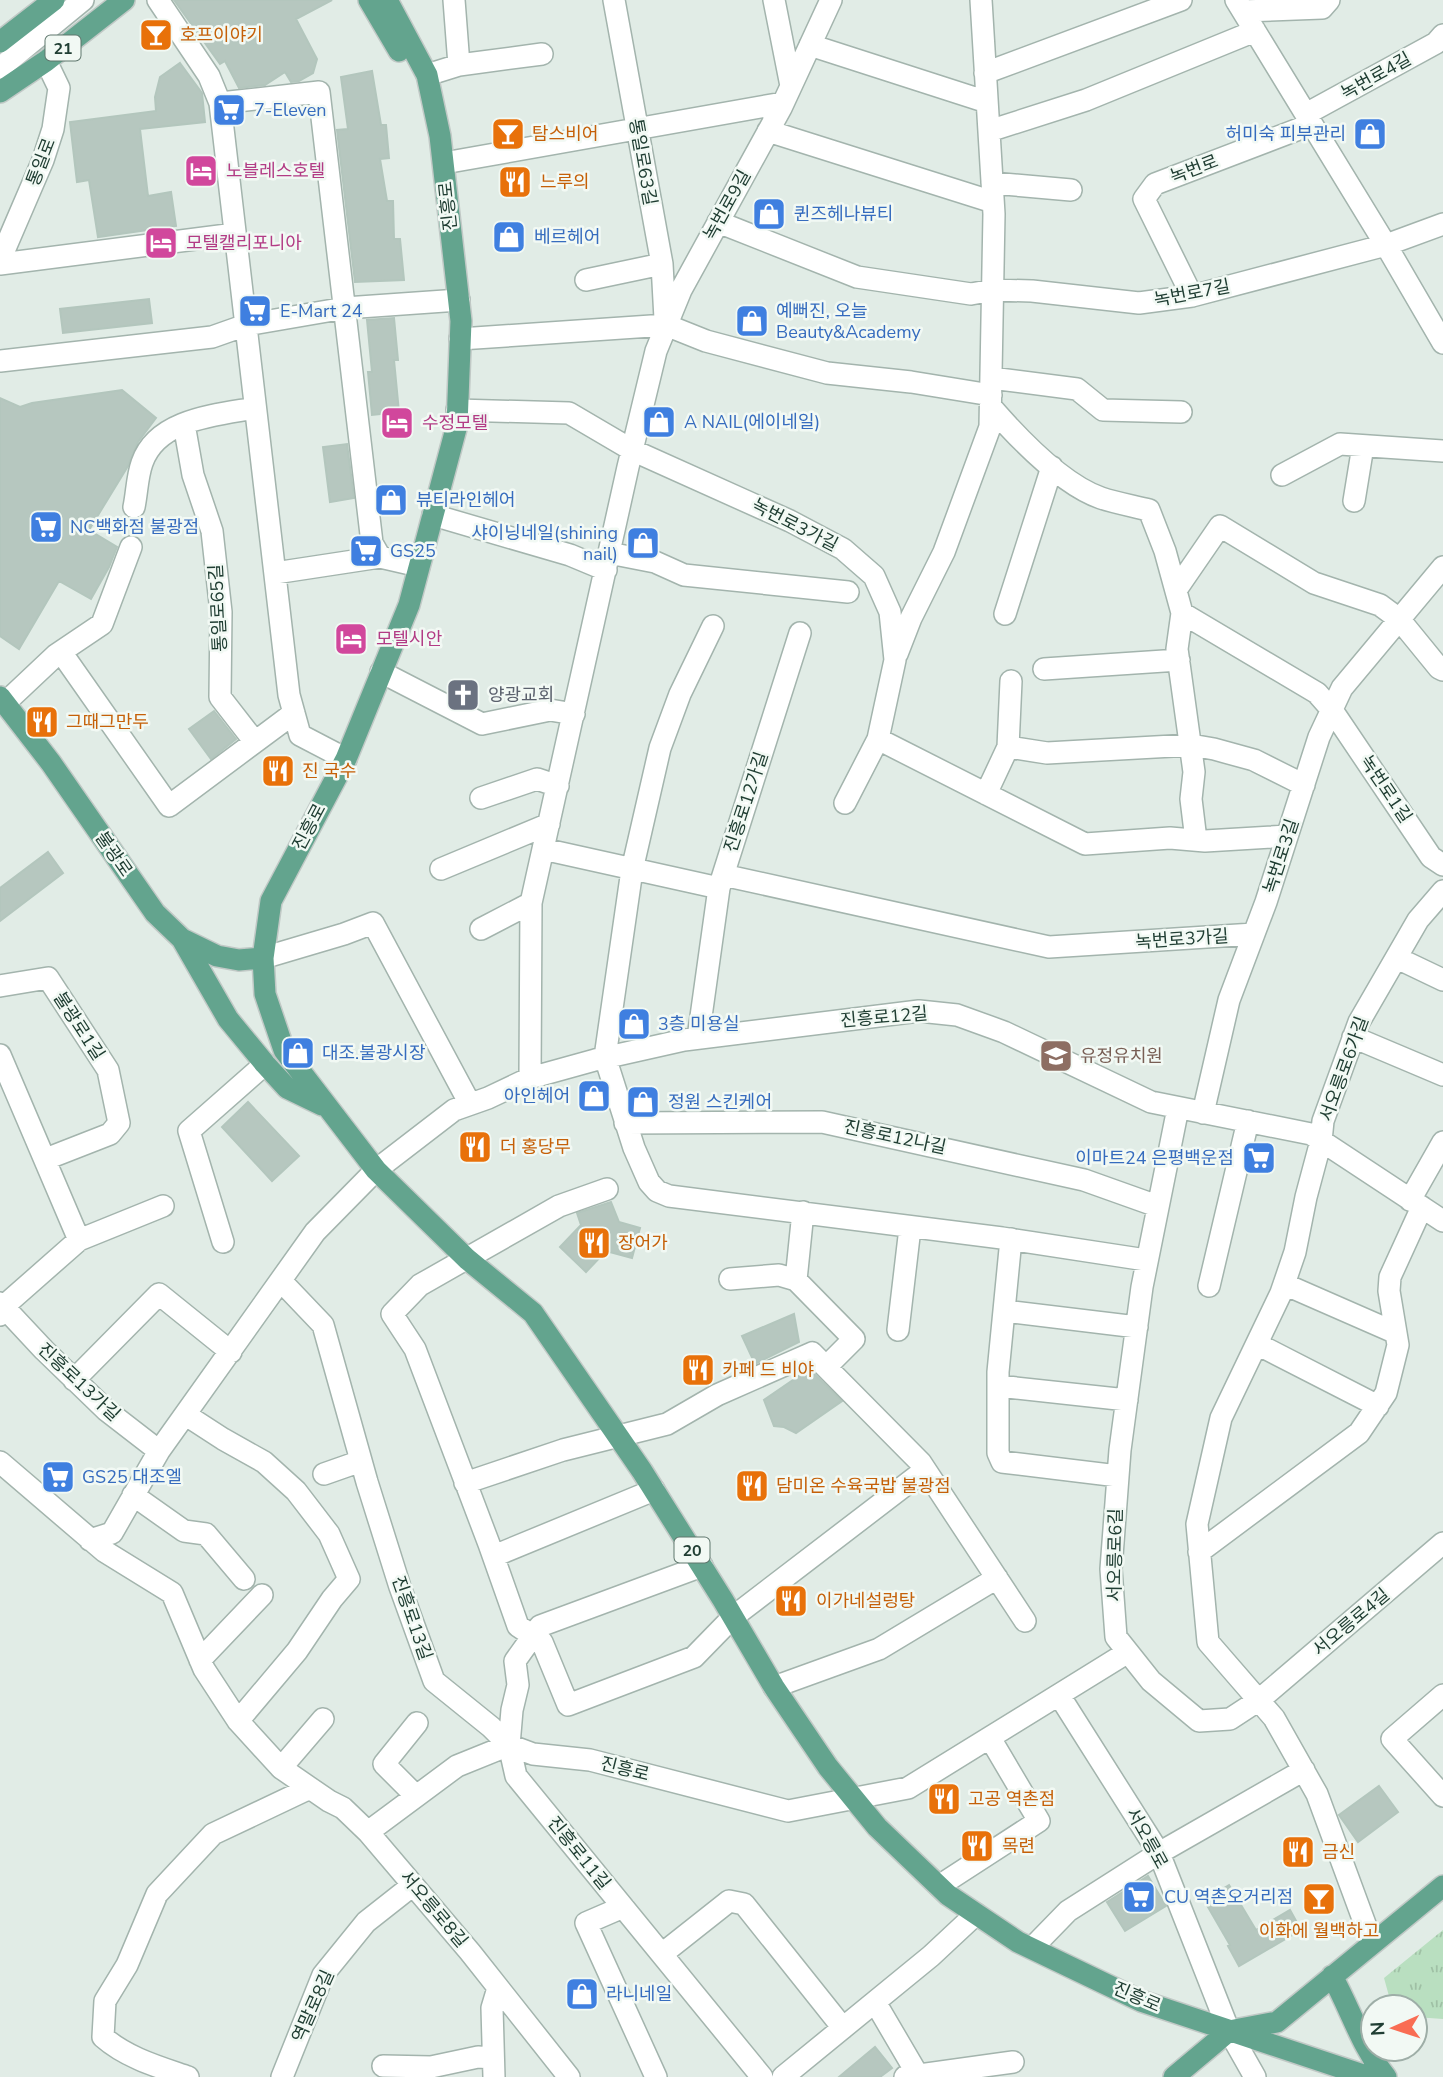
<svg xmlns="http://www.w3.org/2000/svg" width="1443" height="2077" viewBox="0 0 1443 2077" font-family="'Nunito Sans','Noto Sans KR',sans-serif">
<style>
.park{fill:url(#park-tufts)}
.building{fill:#b6c7bf;stroke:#b3c6bd;stroke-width:2}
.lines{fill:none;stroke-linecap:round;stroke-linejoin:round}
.minor-casing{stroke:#a3b4ad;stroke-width:24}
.major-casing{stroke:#c1c9c6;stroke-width:24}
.minor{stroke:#fff;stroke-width:21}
.major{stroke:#63a48e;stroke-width:21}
.labels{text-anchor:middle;stroke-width:5;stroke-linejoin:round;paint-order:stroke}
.shield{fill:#f2f9f4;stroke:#5f766d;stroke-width:2}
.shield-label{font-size:16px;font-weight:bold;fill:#203e33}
.food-label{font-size:18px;fill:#c56008;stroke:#f2f9f4;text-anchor:start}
.street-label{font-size:18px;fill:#203e33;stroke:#f2f9f4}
.shop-label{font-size:18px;fill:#366cbe;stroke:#f2f9f4;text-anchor:start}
.hotel-label{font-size:18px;fill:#b23c85;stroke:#f2f9f4;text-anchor:start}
.worship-label{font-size:18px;fill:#5b616d;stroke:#f2f9f4;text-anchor:start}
.education-label{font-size:18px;fill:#785e54;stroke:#f2f9f4;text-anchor:start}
</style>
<defs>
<pattern id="park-tufts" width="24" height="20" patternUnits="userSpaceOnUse" patternTransform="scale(1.75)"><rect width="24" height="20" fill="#b9dfc0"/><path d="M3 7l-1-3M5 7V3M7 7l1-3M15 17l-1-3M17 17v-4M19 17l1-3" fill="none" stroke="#9fc0a5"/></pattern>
</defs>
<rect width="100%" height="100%" fill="#e1ece6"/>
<path class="park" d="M1443,1930V2019L1415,2017V2007H1392L1384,1978Z"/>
<path class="building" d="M174,0H332L296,19L317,59L313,73L299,81L291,82L285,72L265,85L239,88L225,61L220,64Z
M180,63L202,93L205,122L140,129L148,196L171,192L176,226L98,237L89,180L77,182L70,122L156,111L155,97L160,77Z
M372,71L381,125H386L389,158L380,159L387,201H393L394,239H400L404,280L355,282L337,130L348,129L341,77Z
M149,299L152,323L63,333L60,309Z
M394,318L398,360H394L399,412L372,415L368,372H372L367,320Z
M122,390L156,418L138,442L128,466L89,530L117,547L109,567L91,599L59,581L19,649L0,636V398L20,407L32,403Z
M347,444L354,498L330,502L323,447Z
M214,711L236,739L211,759L189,729Z
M48,852L63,873L0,921V888Z
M248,1102L299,1156L272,1181L222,1127Z
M611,1202L619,1222L640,1228L632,1258L606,1251L586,1272L560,1247L581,1225L577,1213Z
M794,1314L799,1342L755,1364L742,1336Z
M809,1369L842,1401L796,1433L784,1427L774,1426L764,1400Z
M1379,1786L1398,1812L1358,1842L1339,1815Z
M1148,1876L1166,1906L1125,1931L1107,1902Z
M1229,1885L1256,1930L1290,1910L1301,1930L1239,1966L1228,1946L1230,1945L1204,1900Z
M875,2047L892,2068L880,2077H839Z"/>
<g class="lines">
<defs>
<path id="minor" d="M158,0L209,76L220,103L289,695L300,735L346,759
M454,0L459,65
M614,0L662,264L665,319
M774,0L791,86
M1236,0L1390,252L1443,343
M1243,11L1322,8L1329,0
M810,45L987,102
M0,68L83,0
M985,73L1181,0
M427,75L459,65L542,54
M220,103L319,92L372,543L380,557
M1306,114L1436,43L1443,35
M768,131L993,202
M989,131L1086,100L1255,31
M444,163L783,103
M992,183L1071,190
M718,222L857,277L971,294L993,290L1032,291L1139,303L1192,296L1386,245L1443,224
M0,260L43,160L53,129L59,88L46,61
M0,264L235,234
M586,280L662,264
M1192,296L1144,199L1155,184L1312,124
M460,339L666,325L706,341L827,373L911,382L991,395
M0,361L212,337L246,325L345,308L459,300
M991,378L1077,389L1103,410L1181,412
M991,407C1018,438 1061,484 1101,498C1116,503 1133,506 1149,510L1165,551L1182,613L1177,649L1194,772L1191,799L1196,840
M457,410L569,413L632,450L790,521L843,549L874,576L890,612L895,660L878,739L845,803
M184,424L193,475L212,531L221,612L220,697L255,742
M1282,475L1340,444L1443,451
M1354,501L1363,446
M134,507C137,493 137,477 142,463C157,419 216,415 255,408
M433,515L570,555L606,570
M609,553L655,562L684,575L848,592
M275,573L380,557L419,566
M1176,590L1220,526L1314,583L1380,605L1399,619L1439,668L1443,670
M1182,613L1317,693L1332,710L1431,857L1443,865
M1005,614L1052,467
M713,626L680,694L660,748L632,870L605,1057L634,1148L649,1182L657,1191L669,1196L1002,1238L1146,1260
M61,652L169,806L294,713
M897,654L911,618L944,552L990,427L994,214L981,0
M1044,669L1179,660
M381,672L482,724L550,710L574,714
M1011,681L1008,747L1047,753L1191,745L1214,749L1254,760L1304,785
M0,703L6,702L56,655L102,624L131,547
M878,739L1085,844L1170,838L1205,841L1287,836
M986,794L1008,747
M481,798L537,779L558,786
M543,849L719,888
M441,869L549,824
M723,875L1049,947L1254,934
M481,929L531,903
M263,958L344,934L373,923L470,1104
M1397,958L1443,980
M0,986L48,978L108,1070L119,1123L110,1134L46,1159
M1353,1037L1443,1075
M698,1038L719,888L800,633
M0,1055L79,1240
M530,1078L531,903L628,467L656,351L681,290L781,108L831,0
M1178,1108L1142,1287L1120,1450L1111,1569L1116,1637L1151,1681L1199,1721L1230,1719L1259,1700L1443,1543
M1203,1113L1229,1000L1266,902L1319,737L1342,688L1443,567
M625,1123L822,1122L1084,1180L1157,1206
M607,1189L559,1206L420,1285L392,1314L415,1349L489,1544L518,1626L542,1642L568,1705L694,1657L733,1617L925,1470
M1410,1200L1443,1142
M803,1212L796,1280L854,1339L826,1367
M1011,1239L998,1372V1453L1002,1462L1118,1476
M223,1242L189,1131L265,1064
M730,1279L779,1275L796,1280
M281,1281L323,1325L367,1482L400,1587L434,1681L491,1727L509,1745L533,1754L590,1760L788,1811L908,1788L1128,1652
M1284,1284L1396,1333
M1209,1286L1248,1121
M0,1303L44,1350L106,1410L159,1451
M1004,1311L1137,1327
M0,1315L4,1306L79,1240L163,1206
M898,1330L910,1228
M1257,1344L1378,1406
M74,1380L159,1294L231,1352
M998,1386L1127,1400
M186,1415L223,1439L264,1462L296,1491L329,1534L349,1579L332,1599L297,1651L238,1721
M0,1462L104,1551L172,1593L204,1669L238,1721L281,1768L329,1801L343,1808L368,1832L470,1952L569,2077
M324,1474L361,1461
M465,1483L563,1450L667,1424L717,1395L812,1353L921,1463L1025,1621
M133,1495L184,1531L206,1534L244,1579
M90,1540L112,1533L159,1451L315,1232L376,1170L454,1110L488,1098L530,1078L595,1060L684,1040L919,1011L957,1015L1004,1032L1151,1102L1311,1134L1443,1221
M1199,1552L1359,1433L1386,1393L1398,1345L1389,1291L1390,1277L1422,1207
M494,1556L654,1490
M702,1566L540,1626L515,1661L518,1685L512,1710L509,1745L516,1776L762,2077
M200,1660L262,1595
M774,1687L879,1649L997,1578
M1059,1695L1159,1853L1229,2031L1255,2077
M1443,1695L1392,1739L1443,1796
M281,1768L323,1719
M416,1796L384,1764L417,1723
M368,1832L457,1766L509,1745
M939,1886L1039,1821L990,1738
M623,1907L586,1923L656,2077
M1372,1943L1317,1794L1274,1718L1208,1642L1197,1524L1221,1418L1281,1293L1295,1252L1306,1197L1321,1141L1323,1121L1359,1022L1418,920L1443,891
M1032,1948L1068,1911L1159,1853L1304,1770
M662,1954L729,1901L744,1904L843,2028
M875,2002L919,2077
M383,2066L431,2067L478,2057L493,2058
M188,2077C159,2067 127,2058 103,2037L105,2001L127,1965L157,1894L213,1834L310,1788
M282,2077L323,1975L366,1922L413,1885
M494,2077L492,2008L498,1988
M783,2077L931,1956L976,1914
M905,2077L1013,2062"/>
<path id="major" d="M369,0L399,51
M387,0L427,75L440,136L461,321L457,425L409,605L346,759L271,901L263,958L265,994L284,1050L376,1170L467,1259L533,1313L642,1471L723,1600L774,1687L828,1767L877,1827L948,1895L1018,1942L1141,2001L1369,2077
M0,42L54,0
M0,92L46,61L124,0
M0,697L51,763L155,913L182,939L217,956L239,960L263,958
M182,939L228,1019L265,1064L287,1088L322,1105
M1332,1976C1351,2010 1361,2046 1386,2077
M1174,2077L1229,2031L1277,2022L1443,1886"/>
</defs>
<use href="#minor" class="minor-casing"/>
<use href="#major" class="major-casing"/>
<use href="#minor" class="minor"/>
<use href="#major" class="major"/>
</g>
<defs>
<symbol id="bar-square" viewBox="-11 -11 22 22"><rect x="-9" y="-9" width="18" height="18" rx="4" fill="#e8710a" stroke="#f2f9f4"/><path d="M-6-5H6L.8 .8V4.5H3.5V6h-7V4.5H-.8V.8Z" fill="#fff"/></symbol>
<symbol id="supermarket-square" viewBox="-11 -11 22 22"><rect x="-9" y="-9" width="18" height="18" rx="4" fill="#3f7fe0" stroke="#f2f9f4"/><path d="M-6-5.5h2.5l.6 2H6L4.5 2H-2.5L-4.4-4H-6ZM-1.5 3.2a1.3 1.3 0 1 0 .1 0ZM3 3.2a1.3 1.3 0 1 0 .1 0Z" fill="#fff"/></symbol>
<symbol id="shop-square" viewBox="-11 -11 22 22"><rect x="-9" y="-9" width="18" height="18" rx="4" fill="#3f7fe0" stroke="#f2f9f4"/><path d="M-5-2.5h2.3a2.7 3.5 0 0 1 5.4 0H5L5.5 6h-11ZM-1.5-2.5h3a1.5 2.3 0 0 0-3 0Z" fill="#fff"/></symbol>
<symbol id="hotel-square" viewBox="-11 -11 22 22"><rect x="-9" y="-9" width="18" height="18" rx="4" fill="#d1479c" stroke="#f2f9f4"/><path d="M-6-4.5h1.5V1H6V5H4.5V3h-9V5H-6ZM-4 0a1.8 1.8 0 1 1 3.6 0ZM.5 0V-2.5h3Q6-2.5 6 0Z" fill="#fff"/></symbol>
<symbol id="restaurant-square" viewBox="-11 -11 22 22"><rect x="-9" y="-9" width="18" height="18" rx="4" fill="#e8710a" stroke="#f2f9f4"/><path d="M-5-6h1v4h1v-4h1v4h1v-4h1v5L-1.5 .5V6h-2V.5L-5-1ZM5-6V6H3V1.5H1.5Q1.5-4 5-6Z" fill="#fff"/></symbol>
<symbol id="church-square" viewBox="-11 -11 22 22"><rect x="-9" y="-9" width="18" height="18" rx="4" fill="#6b7280" stroke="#f2f9f4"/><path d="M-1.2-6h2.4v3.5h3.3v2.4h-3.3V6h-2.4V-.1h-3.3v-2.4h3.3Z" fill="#fff"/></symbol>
<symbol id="school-square" viewBox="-11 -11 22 22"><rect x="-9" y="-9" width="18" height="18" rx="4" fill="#8d6e63" stroke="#f2f9f4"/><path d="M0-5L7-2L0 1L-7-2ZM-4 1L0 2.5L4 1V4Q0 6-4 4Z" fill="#fff"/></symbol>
</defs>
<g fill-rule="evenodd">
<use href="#bar-square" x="137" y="16" width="38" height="38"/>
<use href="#supermarket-square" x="210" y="91" width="38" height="38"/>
<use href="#bar-square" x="489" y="115" width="38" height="38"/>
<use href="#shop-square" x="1351" y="115" width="38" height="38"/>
<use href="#hotel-square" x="182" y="152" width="38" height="38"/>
<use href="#restaurant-square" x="496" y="163" width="38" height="38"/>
<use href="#shop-square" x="750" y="195" width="38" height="38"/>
<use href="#shop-square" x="490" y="218" width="38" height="38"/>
<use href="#hotel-square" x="142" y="224" width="38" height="38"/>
<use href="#supermarket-square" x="236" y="292" width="38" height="38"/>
<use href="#shop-square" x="733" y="302" width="38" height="38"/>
<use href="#shop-square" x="640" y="403" width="38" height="38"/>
<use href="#hotel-square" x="378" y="404" width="38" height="38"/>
<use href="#shop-square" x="372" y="481" width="38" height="38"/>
<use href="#supermarket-square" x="27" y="508" width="38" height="38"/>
<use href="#shop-square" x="624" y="524" width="38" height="38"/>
<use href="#supermarket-square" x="347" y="532" width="38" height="38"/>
<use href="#hotel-square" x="332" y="620" width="38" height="38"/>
<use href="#church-square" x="444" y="676" width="38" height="38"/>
<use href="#restaurant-square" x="23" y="703" width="38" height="38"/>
<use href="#restaurant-square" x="259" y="752" width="38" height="38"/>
<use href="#shop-square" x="615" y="1005" width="38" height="38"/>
<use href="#shop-square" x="279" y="1034" width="38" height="38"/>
<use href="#school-square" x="1037" y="1037" width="38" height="38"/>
<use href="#shop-square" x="575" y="1077" width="38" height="38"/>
<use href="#shop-square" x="624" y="1083" width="38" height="38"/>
<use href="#restaurant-square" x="456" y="1128" width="38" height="38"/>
<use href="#supermarket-square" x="1240" y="1139" width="38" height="38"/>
<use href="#restaurant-square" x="575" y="1224" width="38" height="38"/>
<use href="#restaurant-square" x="679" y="1351" width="38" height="38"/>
<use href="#supermarket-square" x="39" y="1458" width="38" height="38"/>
<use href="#restaurant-square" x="733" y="1467" width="38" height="38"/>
<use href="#restaurant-square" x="772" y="1582" width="38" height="38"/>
<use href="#restaurant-square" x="925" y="1780" width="38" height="38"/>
<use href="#restaurant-square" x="958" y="1827" width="38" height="38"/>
<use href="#restaurant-square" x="1279" y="1833" width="38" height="38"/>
<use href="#supermarket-square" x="1120" y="1878" width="38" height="38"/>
<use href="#bar-square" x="1300" y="1880" width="38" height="38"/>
<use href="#shop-square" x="563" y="1975" width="38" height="38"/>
</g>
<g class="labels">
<g class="shield">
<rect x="45.5" y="35.5" width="35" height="25" rx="5"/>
<rect x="674.5" y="1537.5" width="35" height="25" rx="5"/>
</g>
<g class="shield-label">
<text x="63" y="54">21</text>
<text x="692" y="1556">20</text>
</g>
<g class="food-label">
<text x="180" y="41">호프이야기</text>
<text x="532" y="140">탐스비어</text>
<text x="540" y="188">느루의</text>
<text x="66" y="728">그때그만두</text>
<text x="302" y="777">진 국수</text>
<text x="500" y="1153">더 홍당무</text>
<text x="618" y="1249">장어가</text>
<text x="722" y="1376">카페 드 비야</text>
<text x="776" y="1492">담미온 수육국밥 불광점</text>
<text x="816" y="1607">이가네설렁탕</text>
<text x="968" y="1805">고공 역촌점</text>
<text x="1002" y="1852">목련</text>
<text x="1322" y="1858">금신</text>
<text x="1319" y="1937" text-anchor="middle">이화에 월백하고</text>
</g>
<g class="street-label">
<text transform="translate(1376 76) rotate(-29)" y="6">녹번로4길</text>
<text transform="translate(41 162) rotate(-69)" y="6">통일로</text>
<text transform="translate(643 162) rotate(80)" y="6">통일로63길</text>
<text transform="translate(1194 169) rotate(-21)" y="6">녹번로</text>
<text transform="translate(727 205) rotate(-61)" y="6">녹번로9길</text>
<text transform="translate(448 206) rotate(-96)" y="6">진흥로</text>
<text transform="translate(1192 293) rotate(-11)" y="6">녹번로7길</text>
<text transform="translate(795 525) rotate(27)" y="6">녹번로3가길</text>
<text transform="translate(218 608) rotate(-93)" y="6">통일로65길</text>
<text transform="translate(1386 789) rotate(56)" y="6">녹번로1길</text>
<text transform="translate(746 802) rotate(-72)" y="6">진흥로12가길</text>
<text transform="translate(309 827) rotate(-62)" y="6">진흥로</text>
<text transform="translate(114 854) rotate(55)" y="6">불광로</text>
<text transform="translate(1281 856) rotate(-72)" y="6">녹번로3길</text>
<text transform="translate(1182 939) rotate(-4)" y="6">녹번로3가길</text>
<text transform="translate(884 1017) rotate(-5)" y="6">진흥로12길</text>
<text transform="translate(79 1026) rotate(57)" y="6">불광로1길</text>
<text transform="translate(1344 1069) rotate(-70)" y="6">서오릉로6가길</text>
<text transform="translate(895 1137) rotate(12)" y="6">진흥로12나길</text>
<text transform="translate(79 1382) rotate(43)" y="6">진흥로13가길</text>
<text transform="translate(1115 1555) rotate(-89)" y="6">서오릉로6길</text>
<text transform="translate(412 1618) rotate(71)" y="6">진흥로13길</text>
<text transform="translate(1351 1622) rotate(-40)" y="6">서오릉로4길</text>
<text transform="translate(625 1769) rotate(14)" y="6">진흥로</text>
<text transform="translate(1147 1838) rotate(61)" y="6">서오릉로</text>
<text transform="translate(579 1853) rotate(51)" y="6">진흥로11길</text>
<text transform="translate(434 1909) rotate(50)" y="6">서오릉로8길</text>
<text transform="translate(1137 1997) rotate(23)" y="6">진흥로</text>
<text transform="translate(313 2006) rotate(-66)" y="6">역말로8길</text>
</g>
<g class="shop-label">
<text x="254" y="116">7-Eleven</text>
<text x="1346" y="140" text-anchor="end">허미숙 피부관리</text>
<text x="794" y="220">퀸즈헤나뷰티</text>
<text x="534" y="243">베르헤어</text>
<text x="280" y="317">E-Mart 24</text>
<text x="776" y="317">예뻐진, 오늘<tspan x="776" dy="21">Beauty&amp;Academy</tspan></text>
<text x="684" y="428">A NAIL(에이네일)</text>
<text x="416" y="506">뷰티라인헤어</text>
<text x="70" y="533">NC백화점 불광점</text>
<text x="618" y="539" text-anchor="end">샤이닝네일(shining<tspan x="618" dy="21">nail)</tspan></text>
<text x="390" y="557">GS25</text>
<text x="658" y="1030">3층 미용실</text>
<text x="322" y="1059">대조.불광시장</text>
<text x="570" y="1102" text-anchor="end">아인헤어</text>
<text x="668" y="1108">정원 스킨케어</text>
<text x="1234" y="1164" text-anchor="end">이마트24 은평백운점</text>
<text x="82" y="1483">GS25 대조엘</text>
<text x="1164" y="1903">CU 역촌오거리점</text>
<text x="606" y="2000">라니네일</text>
</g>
<g class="hotel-label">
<text x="226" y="177">노블레스호텔</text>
<text x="186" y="249">모텔캘리포니아</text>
<text x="422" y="429">수정모텔</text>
<text x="376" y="645">모텔시안</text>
</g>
<g class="worship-label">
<text x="488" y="701">양광교회</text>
</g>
<g class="education-label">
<text x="1080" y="1062">유정유치원</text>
</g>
</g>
<g transform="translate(1394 2028) rotate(267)"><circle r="33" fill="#f2f9f4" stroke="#9eaea7" stroke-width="2"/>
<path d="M0-5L12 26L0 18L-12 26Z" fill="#f96d53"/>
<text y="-10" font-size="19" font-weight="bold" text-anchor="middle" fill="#203e33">N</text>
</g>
</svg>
